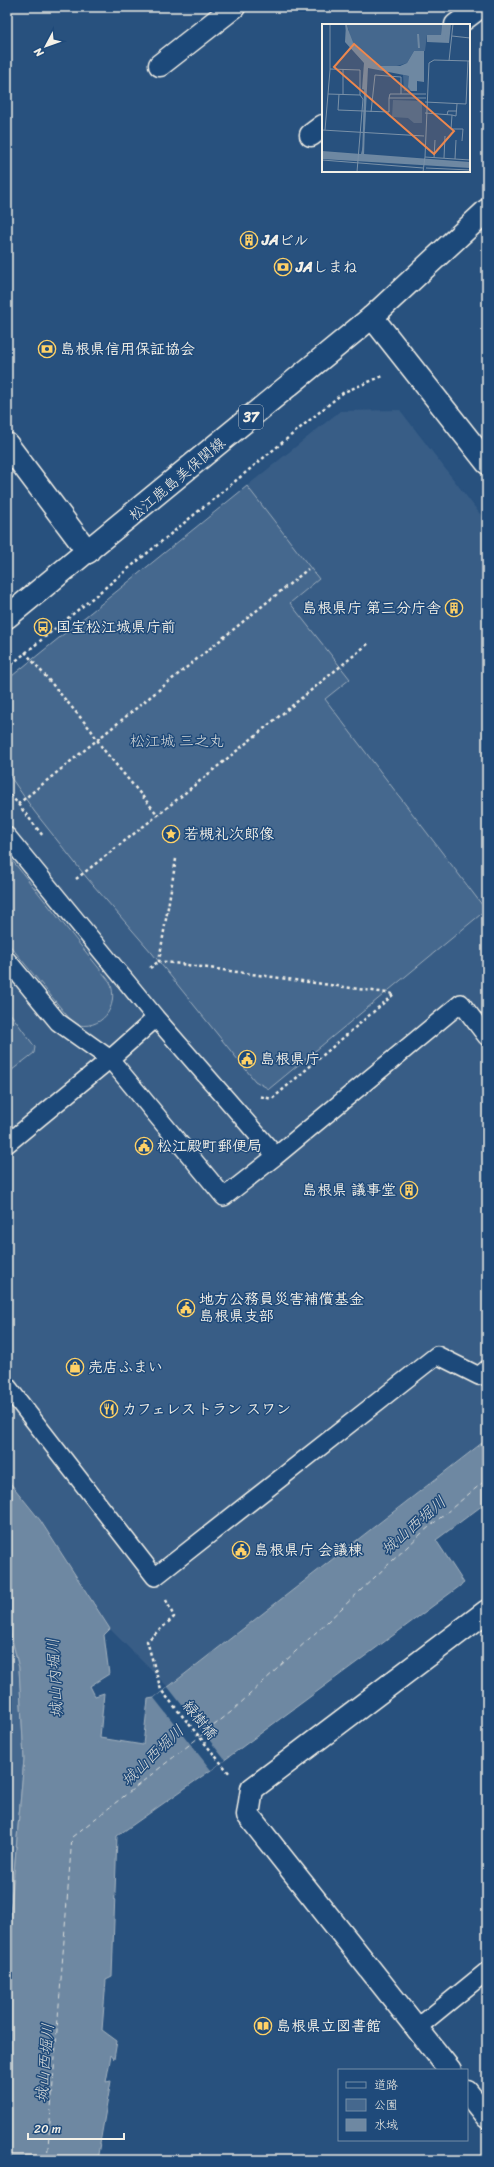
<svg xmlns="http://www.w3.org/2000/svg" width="494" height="2167" viewBox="0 0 494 2167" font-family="Sriracha,'Klee One',sans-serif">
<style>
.built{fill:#375d86}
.green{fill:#45688e;stroke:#9cacbb}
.water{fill:#6e88a2;stroke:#a4b2be}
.pier{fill:#28517e}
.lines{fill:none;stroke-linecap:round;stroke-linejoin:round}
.ferry{stroke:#d9dcda;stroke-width:1;stroke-dasharray:5 4;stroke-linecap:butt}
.lane-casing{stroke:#f4f1e8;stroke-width:20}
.street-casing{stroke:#f4f1e8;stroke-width:25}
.secondary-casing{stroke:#f4f1e8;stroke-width:25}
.primary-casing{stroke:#f4f1e8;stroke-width:25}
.path{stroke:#f4f1e8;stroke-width:2.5;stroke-dasharray:3 3;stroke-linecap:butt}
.lane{stroke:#1f4a7a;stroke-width:17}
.street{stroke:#1f4a7a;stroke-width:22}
.secondary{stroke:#1f4a7a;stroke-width:22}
.primary{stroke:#1f4a7a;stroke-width:22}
.labels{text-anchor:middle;stroke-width:3;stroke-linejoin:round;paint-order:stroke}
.shield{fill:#1f4a7a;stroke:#b4bfc7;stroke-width:1}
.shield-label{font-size:14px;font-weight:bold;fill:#f4f1e8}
.poi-label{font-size:15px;font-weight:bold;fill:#f4f1e8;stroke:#1f4a7a;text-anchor:start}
.street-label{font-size:15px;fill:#f4f1e8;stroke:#1f4a7a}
.park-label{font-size:15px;fill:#dadcda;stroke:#1f4a7a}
.water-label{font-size:16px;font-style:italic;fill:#d9dcda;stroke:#1f4a7a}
.inset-river{fill:none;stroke:#6e88a2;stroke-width:2}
.inset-road{fill:none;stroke:#7a91a8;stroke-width:1}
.view{fill:#ec874e;fill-opacity:0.15;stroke:#ec874e;stroke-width:2}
.inset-edge{fill:none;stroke:#f4f1e8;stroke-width:2}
</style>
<rect width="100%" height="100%" fill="#28517e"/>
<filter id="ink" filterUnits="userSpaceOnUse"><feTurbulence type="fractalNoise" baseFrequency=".025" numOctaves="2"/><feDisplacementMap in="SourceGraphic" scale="8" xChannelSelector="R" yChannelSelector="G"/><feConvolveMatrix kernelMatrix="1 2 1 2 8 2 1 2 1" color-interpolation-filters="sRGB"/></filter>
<g filter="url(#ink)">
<path class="built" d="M400,410L487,523V1438L168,1687L110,1629L40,1520L7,1479V679L340,411Z"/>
<path class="green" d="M247,486L319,579L290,603L350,679L325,699L486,910L269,1089L255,1081L152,953L87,878L34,811L7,772V680Z
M7,854L110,982C120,1007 101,1032 74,1024L7,942Z
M7,1009L35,1047L34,1053L7,1074Z
M7,1619L19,1668L24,1759L9,1929L10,2042L7,2090Z"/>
<path class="water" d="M487,1439V1502L436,1540L464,1583L211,1770L117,1836L112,1977L106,1980L102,2030L117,2041L114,2059L111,2055L106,2082L111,2081L97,2160H7V2090L10,2042L9,1929L24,1759L19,1668L7,1619V1479L40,1520L110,1629L104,1635L109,1674L90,1686L95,1696L104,1693L100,1738L143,1745L148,1699L154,1698Z"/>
<path class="pier" d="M168,1687L225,1760L211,1770L154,1698Z"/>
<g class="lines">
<path class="ferry" d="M47,2160L72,1837L231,1712L423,1532L487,1479"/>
<defs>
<path id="lane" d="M7,836L156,1018L276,1156L461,1003L487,1037
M7,960L58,1022L110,1059L7,1144
M156,1018L110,1059L224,1197L276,1156
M7,1386L155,1577L437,1355L479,1376L487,1369
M417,2028L487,1971"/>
<path id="street" d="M456,25L480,7
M160,65L234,7
M311,135L323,126
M7,444L88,552
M450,2070L248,1815L252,1789L487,1611
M467,2092L487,2117"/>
<path id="secondary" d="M372,317L487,463"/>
<path id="primary" d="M7,617L372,317L487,210"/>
</defs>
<use href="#lane" class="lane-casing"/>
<use href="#street" class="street-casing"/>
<use href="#secondary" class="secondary-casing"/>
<use href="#primary" class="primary-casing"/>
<path class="path" d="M25,652L91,730L103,749L158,815
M7,668L344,392L383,376
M7,790L43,836
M18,804L308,569
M176,859L159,961L394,994L272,1099L259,1096
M76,879L158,815L369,643
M150,968L159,961
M166,1600L174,1617L147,1641L161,1690L230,1774"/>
<use href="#lane" class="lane"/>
<use href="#street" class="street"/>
<use href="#secondary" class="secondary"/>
<use href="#primary" class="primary"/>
</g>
</g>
<defs>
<symbol id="building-ring" viewBox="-11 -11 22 22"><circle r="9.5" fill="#1f4a7a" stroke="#ffd166" stroke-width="1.5"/><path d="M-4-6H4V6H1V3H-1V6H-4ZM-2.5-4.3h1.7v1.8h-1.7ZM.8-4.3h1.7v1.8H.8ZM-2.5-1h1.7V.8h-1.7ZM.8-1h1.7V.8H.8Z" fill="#ffd166"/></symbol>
<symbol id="bank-ring" viewBox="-11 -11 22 22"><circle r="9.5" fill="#1f4a7a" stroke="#ffd166" stroke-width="1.5"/><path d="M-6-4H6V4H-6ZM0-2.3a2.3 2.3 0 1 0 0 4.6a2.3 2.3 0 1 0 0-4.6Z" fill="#ffd166"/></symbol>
<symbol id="bus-ring" viewBox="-11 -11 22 22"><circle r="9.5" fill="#1f4a7a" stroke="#ffd166" stroke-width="1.5"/><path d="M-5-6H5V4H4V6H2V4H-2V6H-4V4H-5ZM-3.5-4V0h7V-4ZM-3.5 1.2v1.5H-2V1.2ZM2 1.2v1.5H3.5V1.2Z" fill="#ffd166"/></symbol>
<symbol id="sight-ring" viewBox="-11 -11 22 22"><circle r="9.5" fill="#1f4a7a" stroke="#ffd166" stroke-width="1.5"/><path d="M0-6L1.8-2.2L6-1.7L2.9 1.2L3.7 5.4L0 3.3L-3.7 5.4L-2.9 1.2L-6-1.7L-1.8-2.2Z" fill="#ffd166"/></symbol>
<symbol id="civic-ring" viewBox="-11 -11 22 22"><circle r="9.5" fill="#1f4a7a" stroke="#ffd166" stroke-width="1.5"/><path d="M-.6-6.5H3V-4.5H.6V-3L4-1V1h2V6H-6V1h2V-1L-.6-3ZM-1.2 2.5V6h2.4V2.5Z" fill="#ffd166"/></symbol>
<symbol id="shop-ring" viewBox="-11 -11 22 22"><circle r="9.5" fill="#1f4a7a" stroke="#ffd166" stroke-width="1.5"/><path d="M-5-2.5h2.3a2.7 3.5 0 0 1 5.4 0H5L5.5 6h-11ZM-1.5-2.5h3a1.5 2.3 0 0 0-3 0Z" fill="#ffd166"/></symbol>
<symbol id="restaurant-ring" viewBox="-11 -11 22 22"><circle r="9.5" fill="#1f4a7a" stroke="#ffd166" stroke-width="1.5"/><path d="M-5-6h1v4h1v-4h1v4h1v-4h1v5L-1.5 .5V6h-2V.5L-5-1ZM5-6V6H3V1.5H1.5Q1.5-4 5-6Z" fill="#ffd166"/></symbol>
<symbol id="library-ring" viewBox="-11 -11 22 22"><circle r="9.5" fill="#1f4a7a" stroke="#ffd166" stroke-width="1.5"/><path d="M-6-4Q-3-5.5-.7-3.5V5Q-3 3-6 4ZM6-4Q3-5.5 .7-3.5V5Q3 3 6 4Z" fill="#ffd166"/></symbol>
</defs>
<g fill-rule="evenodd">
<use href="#building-ring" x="239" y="230" width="20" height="20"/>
<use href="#bank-ring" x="273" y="257" width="20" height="20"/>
<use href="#bank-ring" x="37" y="339" width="20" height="20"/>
<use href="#building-ring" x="444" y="598" width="20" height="20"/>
<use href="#bus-ring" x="33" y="617" width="20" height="20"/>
<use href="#sight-ring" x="161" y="824" width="20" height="20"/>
<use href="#civic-ring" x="237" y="1049" width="20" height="20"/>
<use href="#civic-ring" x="134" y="1136" width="20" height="20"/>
<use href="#building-ring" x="399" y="1180" width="20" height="20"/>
<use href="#civic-ring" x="176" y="1298" width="20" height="20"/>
<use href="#shop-ring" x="65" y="1357" width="20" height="20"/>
<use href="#restaurant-ring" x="99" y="1399" width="20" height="20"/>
<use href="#civic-ring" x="231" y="1540" width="20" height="20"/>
<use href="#library-ring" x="253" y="2016" width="20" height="20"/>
</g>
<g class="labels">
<rect class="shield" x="239" y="405" width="24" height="24" rx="3"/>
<g class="shield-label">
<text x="251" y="422">37</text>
</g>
<g class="poi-label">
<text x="262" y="245">JAビル</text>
<text x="296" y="272">JAしまね</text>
<text x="60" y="354">島根県信用保証協会</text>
<text x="441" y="613" text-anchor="end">島根県庁 第三分庁舎</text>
<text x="56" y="632">国宝松江城県庁前</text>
<text x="184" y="839">若槻礼次郎像</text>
<text x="260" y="1064">島根県庁</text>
<text x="157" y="1151">松江殿町郵便局</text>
<text x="396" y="1195" text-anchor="end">島根県 議事堂</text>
<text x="199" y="1304">地方公務員災害補償基金<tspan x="199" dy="17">島根県支部</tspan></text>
<text x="88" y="1372">売店ふまい</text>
<text x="122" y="1414">カフェレストラン スワン</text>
<text x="254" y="1555">島根県庁 会議棟</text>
<text x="276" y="2031">島根県立図書館</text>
</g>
<g class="street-label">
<text transform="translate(177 479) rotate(-40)" y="5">松江鹿島美保関線</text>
<text transform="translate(200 1720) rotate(51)" y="5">緑樹橋</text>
</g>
<g class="park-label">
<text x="177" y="746">松江城 三之丸</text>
</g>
<g class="water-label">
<text transform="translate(413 1525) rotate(-41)" y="6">城山西堀川</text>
<text transform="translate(54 1678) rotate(-93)" y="6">城山内堀川</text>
<text transform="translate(152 1755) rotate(-44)" y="6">城山西堀川</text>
<text transform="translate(44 2063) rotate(-85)" y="6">城山西堀川</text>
</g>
</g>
<g transform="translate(322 24)">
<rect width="148" height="148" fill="#28517e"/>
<path d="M25,0H120L119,11H105L103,27H92L85,39L68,44L54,41L35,23L29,17ZM81,51L87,52L89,67H82ZM71,76L100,77V99H92L86,94L70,93Z" fill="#45688e"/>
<path d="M24,0L32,21L56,42H78L85,39L92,27H102V58L95,57V67H89L86,63L87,52L46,44L43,106L41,105L43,66L40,65L42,39L23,18ZM120,0H129L127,19L105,18V11H119ZM41,122L42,130L148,138V144L0,135V127L39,130Z" fill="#6e88a2"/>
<path class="inset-river" d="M24,0L27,19L44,37L41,133L101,138M96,10L97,24M124,18L126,0M105,138L148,141"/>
<path class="inset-road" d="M130,12L148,14M127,37L131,0M8,45L38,46V71M6,70L38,71L41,75L35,148M17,70L16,86L67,88V74H104M21,70V45M67,74L68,70H79M103,78L144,80L146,37M49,88L53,51L79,53V70H104M103,89L130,91L129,105H141L140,117M125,91L126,87H135M130,91L134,92L135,80M0,106L102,112M3,106L8,46V0M103,133L107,39L112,36L148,37M103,133L148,136M112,134L113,116M122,134L123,112M133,135L134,116M0,136L101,144M104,144L148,146M101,148L103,133"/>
<path class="view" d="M32,20L132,107L112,130L12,43Z"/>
<rect width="148" height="148" class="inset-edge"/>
</g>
<rect width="494" height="2167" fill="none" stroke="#1f4a7a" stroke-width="24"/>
<rect x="12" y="12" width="470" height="2143" fill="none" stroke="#f4f1e8" stroke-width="1.5" filter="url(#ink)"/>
<rect x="338" y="2069" width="130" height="72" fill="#1f4a7a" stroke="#748da6"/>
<rect x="346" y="2082" width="20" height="6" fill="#1f4a7a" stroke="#748da6"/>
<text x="374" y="2089" font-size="12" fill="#f4f1e8">道路</text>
<rect x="346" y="2099" width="20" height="12" fill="#45688e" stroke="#748da6"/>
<text x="374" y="2109" font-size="12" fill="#f4f1e8">公園</text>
<rect x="346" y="2119" width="20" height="12" fill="#6e88a2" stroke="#748da6"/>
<text x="374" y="2129" font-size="12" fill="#f4f1e8">水域</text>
<g transform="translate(46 46) rotate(229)" stroke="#1f4a7a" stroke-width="3" paint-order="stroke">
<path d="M0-3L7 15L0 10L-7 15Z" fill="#f4f1e8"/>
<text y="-6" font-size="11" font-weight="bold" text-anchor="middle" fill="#f4f1e8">N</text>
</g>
<path d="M28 2133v6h96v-6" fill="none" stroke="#f4f1e8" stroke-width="2"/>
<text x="34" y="2133" font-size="12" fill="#f4f1e8" stroke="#1f4a7a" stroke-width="3" paint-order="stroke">20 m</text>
</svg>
